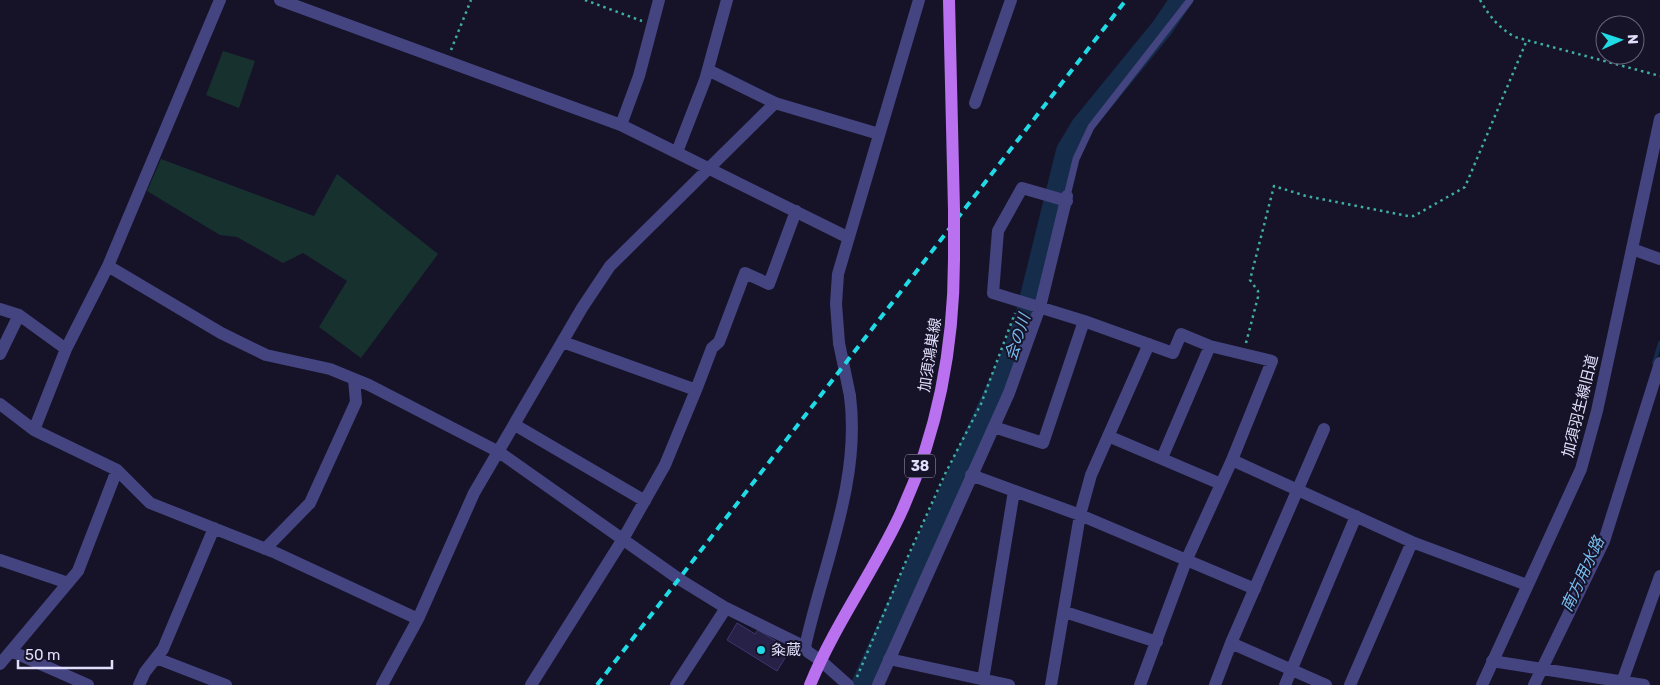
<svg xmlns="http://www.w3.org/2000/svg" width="1660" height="685" viewBox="0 0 1660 685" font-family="Rubik,'Noto Sans JP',sans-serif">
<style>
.green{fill:#17312f}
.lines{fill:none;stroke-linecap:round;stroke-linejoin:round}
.stream{stroke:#152c4a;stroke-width:4}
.river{stroke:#152c4a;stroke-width:22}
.building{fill:#272147;stroke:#3f3670}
.path{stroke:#3faea3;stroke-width:2.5;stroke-dasharray:2.5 4;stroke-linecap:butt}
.service{stroke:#444481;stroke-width:7}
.minor{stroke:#444481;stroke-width:12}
.tertiary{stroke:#444481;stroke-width:12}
.primary{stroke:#ba71ef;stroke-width:12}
.rail{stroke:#20dbe6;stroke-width:4;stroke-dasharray:8 6;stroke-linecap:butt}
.primary-bridge{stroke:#ba71ef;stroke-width:12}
.poi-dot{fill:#20dbe6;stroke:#161328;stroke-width:2}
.labels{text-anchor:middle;stroke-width:4;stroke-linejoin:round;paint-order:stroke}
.shield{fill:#161328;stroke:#a3a1bc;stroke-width:1}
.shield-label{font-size:14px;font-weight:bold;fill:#e0defb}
.street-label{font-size:15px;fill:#e0defb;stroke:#161328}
.poi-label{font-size:15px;fill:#e0defb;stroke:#161328;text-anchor:start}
.water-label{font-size:16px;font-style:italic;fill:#78bef0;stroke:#161328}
</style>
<rect width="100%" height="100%" fill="#161328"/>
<path class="green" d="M223,51L255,61L239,108L206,95Z
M161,159L314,216L337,174L438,254L361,358L319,327L347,281L303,253L283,263L237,237L220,235L147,191Z"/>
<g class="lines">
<path class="stream" d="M1654,363L1660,343"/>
<path class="river" d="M862,685L1016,347L1026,317L1067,151L1082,126L1162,28L1181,0"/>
</g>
<path class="building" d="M737,623L755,634L758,630L790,650L777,671L727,640Z"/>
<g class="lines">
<path class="path" d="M585,0L642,21
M1480,0C1489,16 1499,28 1515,37L1660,76
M451,50L471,0
M1246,343L1258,297V291L1250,280L1274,186L1306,196L1408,216H1414L1465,187L1527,40
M857,677L909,554L945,474L981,404L1015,313"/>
<path class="service" d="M1067,196L1076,159L1091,127L1190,0"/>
<path class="minor" d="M280,0L621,125L847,237
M708,70L775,103L879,134
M975,103L1011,0
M621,125L639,76L659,0
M677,152L705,80L727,0
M1067,201L1022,188L998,231L993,293L1084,321L1173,353L1181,334L1210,346L1272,361L1232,460L1186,561L1140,685
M1632,249L1660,259
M108,266L221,333L266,355L330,369L369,385L499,452L679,579L726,608L805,647
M0,309L19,315L66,349
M839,343L850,396
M0,354L19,315
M696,390L712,348L719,342L745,273L769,284L796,211
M0,404L34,430L117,470L150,503L276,553L418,619
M515,425L645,501
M994,427L1043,443L1084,321
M34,430L66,349L108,266L220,0
M1108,436L1221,484
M1162,458L1210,346
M1232,460L1412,542L1527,585
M971,475L1080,515L1255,589
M265,549L310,503L356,402L354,379
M0,560L68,583
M1065,612L1157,642
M1231,643L1326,685
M11,651L88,685
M156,658L226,685
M889,659L1009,685
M820,660L848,685
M1492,661L1644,685
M0,664L78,571L117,470
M983,680L1014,491
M1622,682L1660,576
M139,685L145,672L163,649L214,528
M382,685L418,619L474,493L582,308L610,266L775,103
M531,685L623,539L665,465L696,390L563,342
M676,685L726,608
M878,685L1009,393L1040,307L1067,196
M1051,685L1080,515L1091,475L1149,344
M1215,685L1231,643L1324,429
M1285,685L1356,516
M1350,685L1412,542
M1534,685L1604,541L1660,363"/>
<path class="tertiary" d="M839,343L836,304L838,274L919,0
M820,660L808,652L805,647C823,564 861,482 850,396
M1482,685L1581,469L1597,411L1660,119"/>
<path class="primary" d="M949,0L954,210
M810,685C834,626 872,574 899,517C937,436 954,349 954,259"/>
<path class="rail" d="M597,685L1126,0"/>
<path class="primary-bridge" d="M954,210V259"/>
</g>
<circle class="poi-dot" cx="761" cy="650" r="5"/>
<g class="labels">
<rect class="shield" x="905" y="454.5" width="30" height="23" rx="4"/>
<g class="shield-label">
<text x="920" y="471">38</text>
</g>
<g class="street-label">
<text transform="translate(930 355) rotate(-81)" y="5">加須鴻巣線</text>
<text transform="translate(1580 406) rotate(-76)" y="5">加須羽生線旧道</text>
</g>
<g class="poi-label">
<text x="771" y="655">粂蔵</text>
</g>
<g class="water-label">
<text transform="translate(1017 337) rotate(-72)" y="6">会の川</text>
<text transform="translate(1582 574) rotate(-65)" y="6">南方用水路</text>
</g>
</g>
<g transform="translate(1620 40) rotate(87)"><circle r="24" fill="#161328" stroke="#67647c"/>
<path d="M0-4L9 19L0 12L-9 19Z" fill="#20dbe6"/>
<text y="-8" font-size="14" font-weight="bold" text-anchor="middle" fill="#e0defb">N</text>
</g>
<path d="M18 660v8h94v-8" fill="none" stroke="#e0defb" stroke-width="2.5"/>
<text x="25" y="660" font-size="15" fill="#e0defb" stroke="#161328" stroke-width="4" paint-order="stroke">50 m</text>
</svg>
